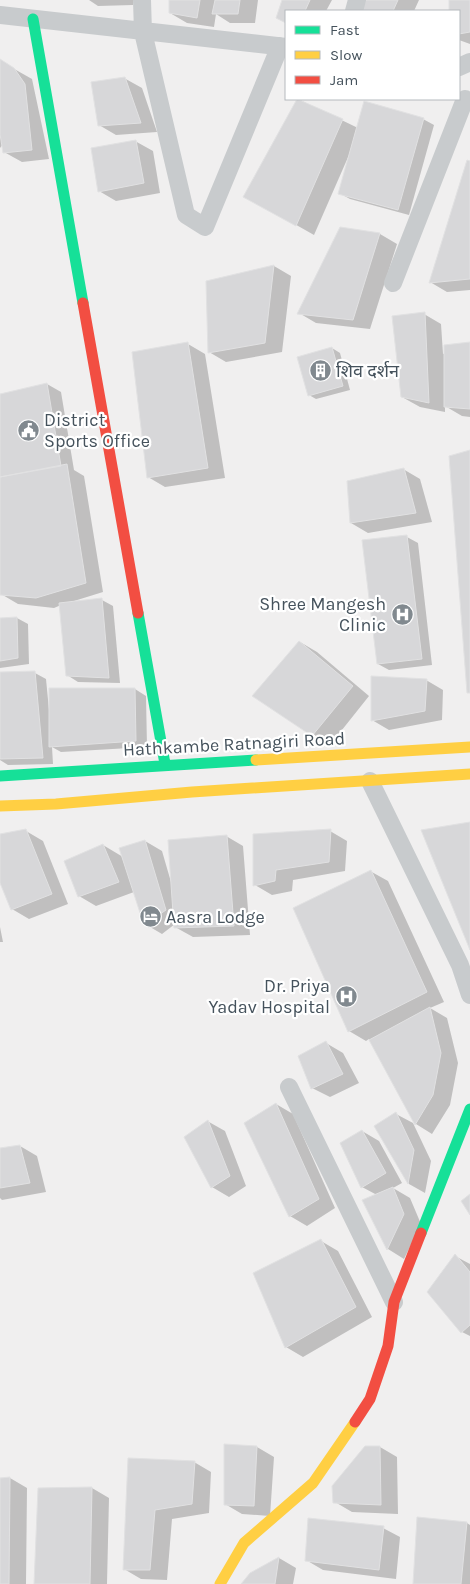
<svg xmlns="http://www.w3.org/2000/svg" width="470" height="1584" viewBox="0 0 470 1584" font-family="Karla,'Noto Sans Devanagari',sans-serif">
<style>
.shadow{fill:#0003}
.building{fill:#d7d7d9;stroke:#e1e1e2}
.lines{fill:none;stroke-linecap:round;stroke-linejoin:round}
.street{stroke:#c8cbcd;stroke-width:18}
.fast{stroke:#16e098;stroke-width:11}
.slow{stroke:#ffcf43;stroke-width:11}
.jam{stroke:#f24e42;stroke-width:11}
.labels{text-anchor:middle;stroke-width:4.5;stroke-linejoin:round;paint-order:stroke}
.poi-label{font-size:18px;fill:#45525c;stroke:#fff;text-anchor:start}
.street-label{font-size:18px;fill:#45525c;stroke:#fff}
</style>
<rect width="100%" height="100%" fill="#f0efef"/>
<path class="shadow" d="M89,0H133V5L98,6Z
M170,0H258L255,23H230L216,14L214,27L187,23L170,13Z
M284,0H332L326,11H286V23L277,18Z
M367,0H419L414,11H363Z
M450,0H470V44L459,40V11H450Z
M0,61L32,79L49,159L22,162L4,152L3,144L0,148Z
M124,78L142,88L157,132L116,135L99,125Z
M298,99L358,128L423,119L434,125L409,215L350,199L339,193L349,155L314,235L245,196Z
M135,141L153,151L160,193L116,201L99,191Z
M470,162V290L447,292L430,282Z
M340,228L380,234L397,244L370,329L316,323L299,313Z
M274,266L291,276L282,352L226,362L209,352L207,282Z
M424,314L441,324L443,354L470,343V417L462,416L445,406V412L420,407L402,397Z
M188,344L205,354L225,478L165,487L148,477Z
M332,348L340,353L350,390L316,399L309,395Z
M47,384L61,392L74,470L84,476L103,592L74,601L102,600L113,606L120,683L78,682L67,675L61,605L54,608L18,604L1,594L0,395Z
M403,469L420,479L432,522L368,533L351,523Z
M407,537L418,543L432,665L389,670L378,664Z
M17,618L28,624L29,664L0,668V619Z
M300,642L317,652L369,696L330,745L254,696Z
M0,673H35L46,679L49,710L135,689L146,696L147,747L61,752L52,747L53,764L8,765L0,760Z
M426,680L443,690L442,720L389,730L372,720Z
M26,831L43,841L68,904L29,919L12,909L0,880V836Z
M330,831L347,841L345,871L293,880L292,891L272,895L255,885Z
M226,836L243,846L250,935L193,937L175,927V924L162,934L145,924L134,892L96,906L79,896L103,845L123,857L145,841L162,851L171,882Z
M370,871L388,881L444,1002L430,1008L447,1018L458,1063L450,1105L432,1134L416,1124L369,1039L366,1041L349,1031Z
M0,927L3,942H0Z
M326,1043L343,1053L359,1083L330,1097L312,1088Z
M276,1104L293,1114L335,1208L307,1226L290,1216L245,1124Z
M396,1114L413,1123L431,1161L425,1193L409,1184L376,1126Z
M209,1122L225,1131L246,1186L229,1197L212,1187Z
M362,1131L379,1141L402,1183L393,1188L410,1198L421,1224L404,1259L388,1249L364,1200L377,1195L362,1187Z
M20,1146L37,1156L46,1192L2,1200L0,1198V1150Z
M321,1241L338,1251L372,1317L303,1357L286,1347L254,1274Z
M455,1256L470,1264V1336L462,1332Z
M257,1447L274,1457L270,1516L242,1514L225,1504Z
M366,1447H380L397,1457L398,1514L352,1512L335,1502Z
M130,1460L194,1462L211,1472L209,1513L172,1519L167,1580L141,1579L124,1569Z
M10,1478L27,1488L26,1584H0V1479Z
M92,1488L109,1498L107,1584H35L39,1490Z
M467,1523L470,1525V1584H415Z
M383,1528L400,1537L396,1579L323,1570L306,1560Z
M279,1558L296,1568L293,1584H243L250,1574Z"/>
<path class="building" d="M169,0H200L197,18L169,13Z
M215,0H240L238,14H212Z
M282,0H310L305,11H286V23L276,18Z
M366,0H398L393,11H362Z
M449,0H470V32L459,34V11H449Z
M0,59L14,68L25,84L32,150L3,153L0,134Z
M125,77L141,123L98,126L91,82Z
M297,99L343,119L296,226L243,197Z
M364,101L424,118L398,210L338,194Z
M136,140L144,183L98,192L91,148Z
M467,160L470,161V279L429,283Z
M340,227L380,233L353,320L297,314Z
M274,265L265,343L208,353L206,281Z
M425,312L429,403L401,397L392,316Z
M188,342L208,468L147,478L132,352Z
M470,342V409L444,407V345Z
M332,347L343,386L308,396L297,357Z
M47,383L61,466L0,477V394Z
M470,450V693H467L449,456Z
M67,464L86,583L36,598L0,595V477Z
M404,468L416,513L350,523L347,481Z
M407,535L422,659L377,664L362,540Z
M102,598L109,678L66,676L59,603Z
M17,617L18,658L0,661V618Z
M299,641L353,686L312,736L252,696Z
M35,671L43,758L0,759V672Z
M371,676L427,679L425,711L371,721Z
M49,688H135L136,741L49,747Z
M470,822V950L421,830Z
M26,829L52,894L11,910L0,883V834Z
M331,829L329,862L276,870L275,881L253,886V834Z
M227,835L234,926L174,928L168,840Z
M145,840L166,910L144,925L119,848Z
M103,844L119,882L78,897L64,861Z
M371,870L427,992L348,1032L293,908Z
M430,1007L441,1053L433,1095L415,1125L369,1040Z
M326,1041L343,1074L311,1089L298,1056Z
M276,1103L319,1199L289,1217L244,1123Z
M396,1112L414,1150L408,1184L374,1126Z
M208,1120L230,1176L211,1188L184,1137Z
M362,1130L386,1173L361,1188L340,1143Z
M20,1145L30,1183L0,1188V1148Z
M393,1187L404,1214L387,1250L362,1200Z
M470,1194V1215L461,1201Z
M321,1239L356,1307L285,1348L253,1273Z
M455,1254L470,1272V1325L461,1333L427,1292Z
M224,1444L257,1446L254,1506L224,1505Z
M365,1446H380L381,1505L333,1503L332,1486Z
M128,1458L195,1461L192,1504L155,1510L150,1570H123Z
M10,1477L9,1584H0V1478Z
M92,1487L90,1584H34L38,1488Z
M417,1517L467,1522L461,1584H413Z
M308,1518L384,1526L379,1570L305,1561Z
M279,1557L275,1584H241L250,1573Z"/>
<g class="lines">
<path class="street" d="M142,0L143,32L186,215L205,227L280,46
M354,11L357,0
M0,15L286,47
M459,67L470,62
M393,283L465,99
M370,781L460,965L470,995
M289,1087L394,1302"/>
<path class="fast" d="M33,19L83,303
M138,613L165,764
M0,776L256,760
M421,1233L470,1109"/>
<path class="slow" d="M256,760L470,747
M0,806L56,804L192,792L470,774
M220,1584L244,1543L313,1483L355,1422"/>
<path class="jam" d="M83,303L138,613
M355,1422L370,1399L388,1346L394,1302L421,1233"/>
</g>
<defs>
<symbol id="building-disc" viewBox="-11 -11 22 22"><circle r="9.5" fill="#81898f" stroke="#fff"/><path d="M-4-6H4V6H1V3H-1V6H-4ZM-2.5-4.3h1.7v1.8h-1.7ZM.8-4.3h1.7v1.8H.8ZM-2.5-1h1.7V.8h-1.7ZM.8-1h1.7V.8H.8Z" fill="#fff"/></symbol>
<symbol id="civic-disc" viewBox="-11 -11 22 22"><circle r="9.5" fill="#81898f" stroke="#fff"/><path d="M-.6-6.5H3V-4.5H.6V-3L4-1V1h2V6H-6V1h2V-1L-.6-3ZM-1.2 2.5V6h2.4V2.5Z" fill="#fff"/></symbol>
<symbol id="hospital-disc" viewBox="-11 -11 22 22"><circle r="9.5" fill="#81898f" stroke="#fff"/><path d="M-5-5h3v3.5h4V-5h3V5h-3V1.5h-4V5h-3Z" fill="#fff"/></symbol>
<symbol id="hotel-disc" viewBox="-11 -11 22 22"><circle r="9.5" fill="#81898f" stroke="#fff"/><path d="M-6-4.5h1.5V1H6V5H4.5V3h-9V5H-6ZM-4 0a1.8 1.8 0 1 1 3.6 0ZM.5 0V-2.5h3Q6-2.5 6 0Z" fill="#fff"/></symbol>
</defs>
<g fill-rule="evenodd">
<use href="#building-disc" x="308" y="358" width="25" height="25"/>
<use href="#civic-disc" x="16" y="418" width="25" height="25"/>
<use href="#hospital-disc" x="390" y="602" width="25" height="25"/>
<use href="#hotel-disc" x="138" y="904" width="25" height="25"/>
<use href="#hospital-disc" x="334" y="984" width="25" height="25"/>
</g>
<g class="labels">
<g class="poi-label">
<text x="336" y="377">शिव दर्शन</text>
<text x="44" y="426">District<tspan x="44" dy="21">Sports Office</tspan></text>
<text x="386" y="610" text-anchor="end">Shree Mangesh<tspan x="386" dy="21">Clinic</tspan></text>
<text x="166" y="923">Aasra Lodge</text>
<text x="330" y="992" text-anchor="end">Dr. Priya<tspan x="330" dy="21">Yadav Hospital</tspan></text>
</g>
<g class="street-label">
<text transform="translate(234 744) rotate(-3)" y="6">Hathkambe Ratnagiri Road</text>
</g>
</g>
<rect x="285" y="10" width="175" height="90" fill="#ffffff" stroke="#b5babe"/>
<rect x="295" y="26" width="25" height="8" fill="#16e098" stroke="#b5babe"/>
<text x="330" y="35" font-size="15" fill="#45525c">Fast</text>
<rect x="295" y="51" width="25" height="8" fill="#ffcf43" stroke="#b5babe"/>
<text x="330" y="60" font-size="15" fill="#45525c">Slow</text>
<rect x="295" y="76" width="25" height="8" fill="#f24e42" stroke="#b5babe"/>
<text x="330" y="85" font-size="15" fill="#45525c">Jam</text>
</svg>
